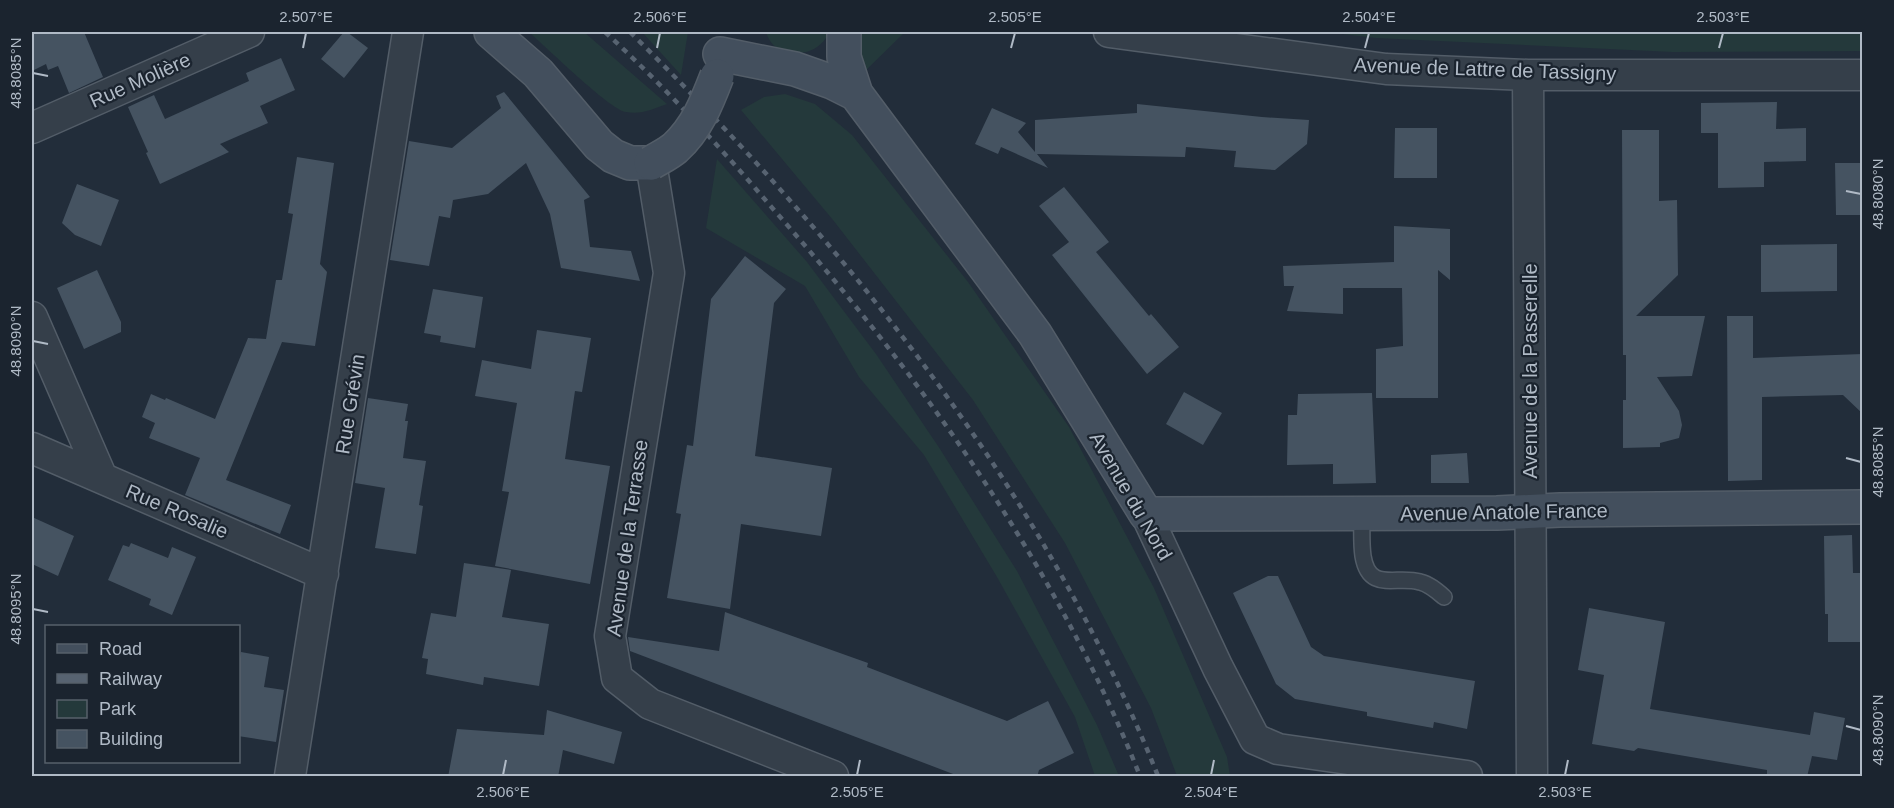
<svg xmlns="http://www.w3.org/2000/svg" width="1894" height="808" viewBox="0 0 1894 808" font-family="Arial,sans-serif">
<style>
.green{fill:#24393b}
.building{fill:#455361}
.lines{fill:none;stroke-linecap:round;stroke-linejoin:round}
.lane-casing{stroke:#535d68;stroke-width:18}
.street-casing{stroke:#535d68;stroke-width:33}
.secondary-casing{stroke:#535d68;stroke-width:36}
.lane{stroke:#353f4a;stroke-width:15}
.street{stroke:#353f4a;stroke-width:30}
.secondary{stroke:#434f5d;stroke-width:33}
.rail{stroke:#576371;stroke-width:4.5;stroke-dasharray:6 6;stroke-linecap:butt}
.secondary-bridge-casing{stroke:#535d68;stroke-width:36;stroke-linecap:butt}
.secondary-bridge{stroke:#434f5d;stroke-width:33}
.ticks{fill:none;stroke:#b0bac6;stroke-width:2}
.labels{text-anchor:middle;stroke-width:4.5;stroke-linejoin:round;paint-order:stroke}
.street-label{font-size:20px;fill:#b0bac6;stroke:#1b242f}
.neatline{fill:none;stroke:#b0bac6;stroke-width:2}
.ticks-label{font-size:15px;text-anchor:middle;fill:#b0bac6}
</style>
<rect width="100%" height="100%" fill="#222d3a"/>
<path class="green" d="M529,32H584L667,104C653,109 641,115 626,112C610,110 545,46 529,32Z
M642,32H688L681,75Z
M766,32H829C819,59 774,62 766,32Z
M860,32H905L862,74L854,50Z
M1326,32H1862V51L1673,52L1376,38Z
M785,94L815,104L852,135L968,282L1069,427L1154,588L1227,757L1230,776H1177L1151,708L1065,543L973,400L833,220L741,110L764,97Z
M717,159L807,262L876,354L940,449L1017,571L1097,725L1119,776H1095L1075,717L997,577L924,455L859,377L805,286L706,228Z"/>
<path class="building" d="M32,32H84L103,77L69,93L58,66L48,70L46,64L32,71Z
M344,32H347L368,48L344,78L321,59Z
M281,58L295,90L260,106L268,123L220,144L229,152L160,184L146,153L148,152L128,107L154,95L165,119L249,81L246,73Z
M504,92L590,197L584,200L590,247L631,251L640,281L561,268L550,214L526,163L488,194L453,200L450,218L439,216L429,266L390,260L409,141L452,148L501,108L496,96Z
M1777,102L1776,129L1806,128V161L1764,162V187L1718,188V133H1701V103Z
M1137,104L1262,117L1309,120L1307,144L1275,170L1234,167L1236,151L1186,147L1185,157L1037,154L1048,168L1001,147L998,154L975,144L992,108L1026,123L1018,132L1035,152V120L1137,113Z
M1395,128H1437V178H1394Z
M1622,130H1659V201L1677,200L1678,275L1636,316H1705L1692,376L1657,377L1679,411L1682,425L1679,438L1660,443V447L1623,448V400H1626V355H1623Z
M297,157L334,163L320,264L327,272L315,346L282,342L226,480L291,505L280,534L185,495L200,458L149,438L155,423L142,417L151,394L165,400L166,398L215,419L248,338L266,339L276,280H282L293,214L288,213Z
M1835,163H1863V215H1836Z
M77,184L119,200L101,246L75,235L62,223Z
M1064,187L1109,242L1096,252L1149,316L1151,314L1179,347L1147,374L1052,255L1069,242L1039,206Z
M1394,226L1450,229V280L1438,270V398H1376V349L1403,346L1402,288H1343V314L1287,311L1294,286H1284L1283,266L1394,262Z
M1837,244V291L1761,292V245Z
M745,256L786,289L774,303L755,456L832,468L821,536L741,524L730,609L667,598L681,514L676,513L687,445L693,446L711,299Z
M97,270L121,322V332L84,349L57,288Z
M433,289L483,297L475,348L440,342L441,336L424,333Z
M1727,316H1753V358L1863,354V414L1843,395L1762,397V480L1728,481Z
M537,330L591,338L582,392L575,391L565,459L610,466L590,584L495,566L509,492L502,491L517,403L475,396L482,360L531,369Z
M1184,392L1222,413L1203,445L1166,424Z
M1372,393L1376,483L1333,484V464L1287,465L1288,415H1297L1298,394Z
M368,398L408,404L405,421H408L403,458L426,461L419,505L423,506L416,554L375,548L385,488L355,483Z
M1467,453L1469,483H1431V455Z
M32,517L74,536L58,576L32,564Z
M1852,535L1853,573H1863V642H1828V614H1825L1824,536Z
M131,543L168,558L172,547L196,557L172,615L149,605L151,599L108,580L123,545L129,547Z
M464,563L511,570L502,617L549,624L539,686L484,677L483,685L426,674L428,659L422,658L431,613L456,617Z
M1268,576H1278L1311,647L1324,656L1475,681L1467,729L1434,722L1433,728L1367,716V712L1295,699L1276,684L1233,593Z
M1589,608L1665,622L1650,709L1810,735L1814,712L1845,718L1837,760L1812,756L1807,777H1767V770L1638,748L1634,751L1592,744L1604,675L1578,670Z
M725,612L868,663L867,667L1007,721L1048,701L1074,753L1039,770L1037,777H961L630,651L628,637L719,651Z
M241,652L269,657L264,687L284,690L276,742L238,736V671Z
M547,710L622,732L614,764L563,750L558,777H448L457,729L544,735Z"/>
<g class="lines">
<defs>
<path id="lane" d="M1362,514C1362,527 1361,542 1363,556C1369,593 1396,575 1420,582C1429,584 1437,591 1444,597"/>
<path id="street" d="M1109,32L1386,69L1528,75H1862
M1528,75L1532,776
M32,128L249,32
M651,163L669,273L610,636L617,678L650,704L833,776
M32,317L102,478
M32,448L323,574
M1146,514L1218,668L1255,739L1278,749L1467,776
M290,776L408,32"/>
<path id="secondary" d="M491,32L538,73L599,145L613,156L630,163H651
M844,32V57L856,94L1035,334L1146,514L1497,513L1560,510L1862,507
M720,54L795,69L832,82L856,94"/>
</defs>
<use href="#lane" class="lane-casing"/>
<use href="#street" class="street-casing"/>
<use href="#secondary" class="secondary-casing"/>
<use href="#lane" class="lane"/>
<use href="#street" class="street"/>
<use href="#secondary" class="secondary"/>
<path class="rail" d="M605,32C665,87 721,148 774,210C924,380 1056,565 1140,776
M630,32C849,248 1043,489 1158,776"/>
<defs>
<path id="secondary-bridge" d="M651,163C659,158 668,154 675,148C697,128 707,102 717,76"/>
</defs>
<use href="#secondary-bridge" class="secondary-bridge-casing"/>
<use href="#secondary-bridge" class="secondary-bridge"/>
</g>
<path class="ticks" d="M303,48L306,33M657,48L660,33M1011,48L1015,33M1365,48L1369,33M1719,48L1723,33M33,73L48,76M1846,191L1861,194M33,341L48,344M1846,458L1861,462M33,609L48,612M1846,726L1861,730M503,775L506,760M857,775L860,760M1211,775L1214,760M1565,775L1568,760"/>
<g class="labels">
<g class="street-label">
<text transform="translate(1485 69) rotate(2)" y="7">Avenue de Lattre de Tassigny</text>
<text transform="translate(140 80) rotate(-24)" y="7">Rue Molière</text>
<text transform="translate(1530 371) rotate(-90)" y="7">Avenue de la Passerelle</text>
<text transform="translate(350 404) rotate(-81)" y="7">Rue Grévin</text>
<text transform="translate(1131 496) rotate(60)" y="7">Avenue du Nord</text>
<text transform="translate(177 511) rotate(23)" y="7">Rue Rosalie</text>
<text transform="translate(1504 512) rotate(-1)" y="7">Avenue Anatole France</text>
<text transform="translate(627 538) rotate(-82)" y="7">Avenue de la Terrasse</text>
</g>
</g>
<rect width="1894" height="808" fill="none" stroke="#1b242f" stroke-width="66"/>
<rect x="45" y="625" width="195" height="138" fill="#1b242f" stroke="#57606b" stroke-width="1.5"/>
<rect x="57" y="644" width="30" height="9" fill="#434f5d" stroke="#57606b" stroke-width="1.5"/>
<text x="99" y="655" font-size="18" fill="#b0bac6">Road</text>
<rect x="57" y="674" width="30" height="9" fill="#576371" stroke="#57606b" stroke-width="1.5"/>
<text x="99" y="685" font-size="18" fill="#b0bac6">Railway</text>
<rect x="57" y="700" width="30" height="18" fill="#24393b" stroke="#57606b" stroke-width="1.5"/>
<text x="99" y="715" font-size="18" fill="#b0bac6">Park</text>
<rect x="57" y="730" width="30" height="18" fill="#455361" stroke="#57606b" stroke-width="1.5"/>
<text x="99" y="745" font-size="18" fill="#b0bac6">Building</text>
<rect x="33" y="33" width="1828" height="742" class="neatline"/>
<g class="ticks-label">
<text x="306" y="22">2.507°E</text>
<text x="660" y="22">2.506°E</text>
<text x="1015" y="22">2.505°E</text>
<text x="1369" y="22">2.504°E</text>
<text x="1723" y="22">2.503°E</text>
<text transform="translate(16 73) rotate(-90)" y="5">48.8085°N</text>
<text transform="translate(1878 194) rotate(-90)" y="5">48.8080°N</text>
<text transform="translate(16 341) rotate(-90)" y="5">48.8090°N</text>
<text transform="translate(1878 462) rotate(-90)" y="5">48.8085°N</text>
<text transform="translate(16 609) rotate(-90)" y="5">48.8095°N</text>
<text transform="translate(1878 730) rotate(-90)" y="5">48.8090°N</text>
<text x="503" y="797">2.506°E</text>
<text x="857" y="797">2.505°E</text>
<text x="1211" y="797">2.504°E</text>
<text x="1565" y="797">2.503°E</text>
</g>
</svg>
